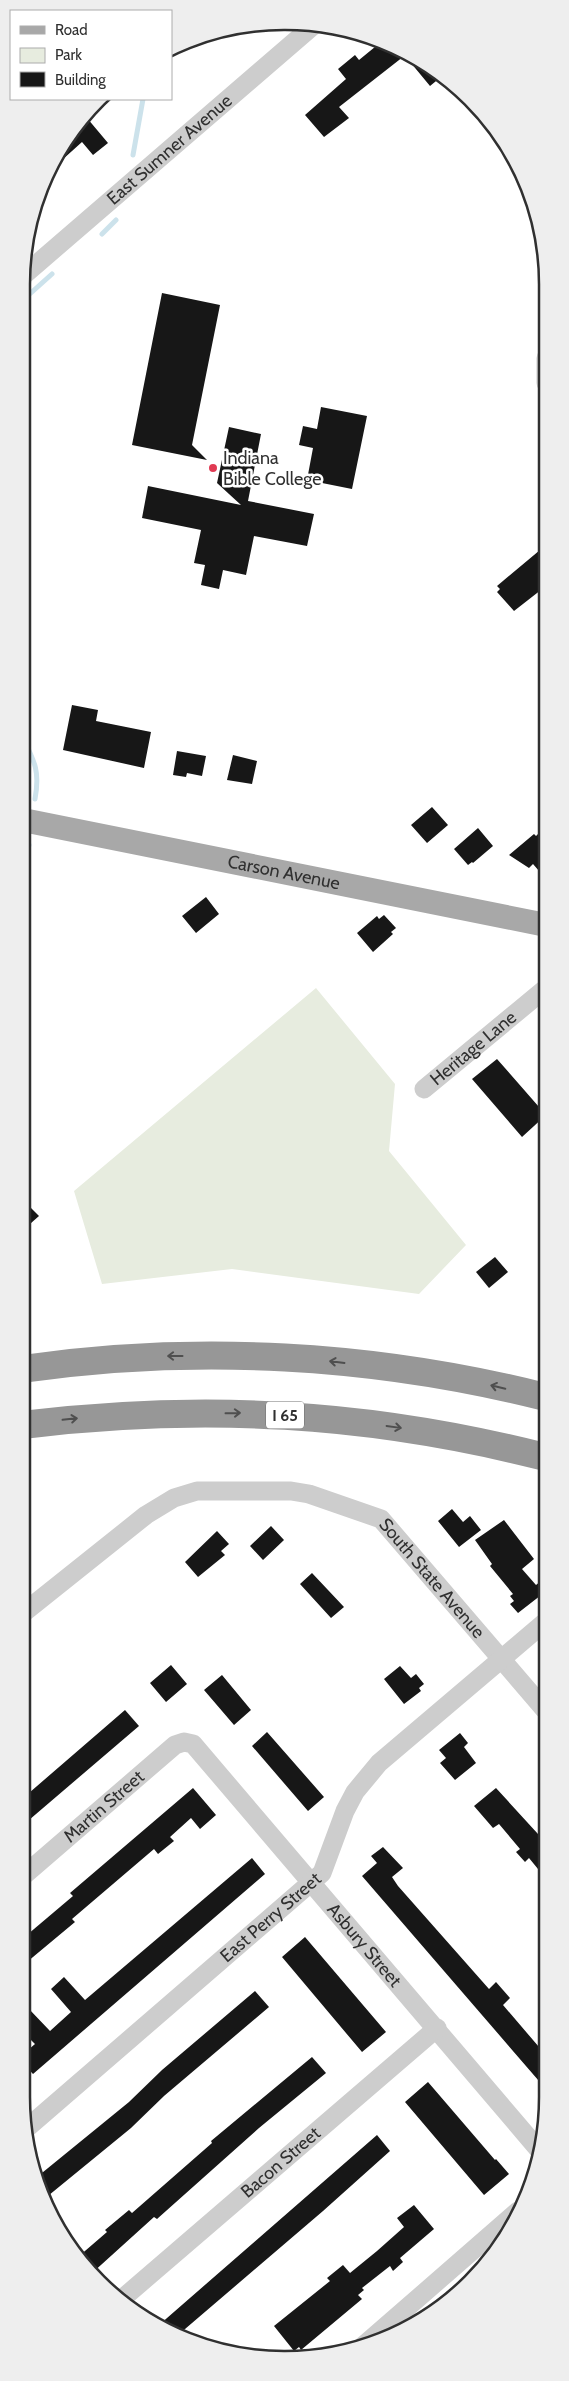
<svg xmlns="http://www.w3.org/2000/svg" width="569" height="2381" viewBox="0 0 569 2381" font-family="Cabin,sans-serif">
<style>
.green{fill:#e7ecdf}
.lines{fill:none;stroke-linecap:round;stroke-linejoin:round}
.stream{stroke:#cce2eb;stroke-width:5}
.building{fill:#171717}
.minor{stroke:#cdcdcd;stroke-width:19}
.major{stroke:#a8a8a8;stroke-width:24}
.highway{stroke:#979797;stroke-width:28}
.oneway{stroke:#4f4f4f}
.poi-dot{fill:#e03a53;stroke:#fff;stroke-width:2}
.labels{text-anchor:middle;stroke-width:5;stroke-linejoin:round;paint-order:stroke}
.shield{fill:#fff;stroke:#6e6e6e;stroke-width:1}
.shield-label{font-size:16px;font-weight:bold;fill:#303030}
.street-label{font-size:18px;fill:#303030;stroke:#fff}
.poi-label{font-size:18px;fill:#303030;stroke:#fff;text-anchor:start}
.rim{fill:none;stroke:#303030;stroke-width:2.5}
</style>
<rect width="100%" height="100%" fill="#fff"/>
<path class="green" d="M316,988L395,1084L389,1151L466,1245L419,1294L232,1269L102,1284L74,1191Z"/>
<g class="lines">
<path class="stream" d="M133,155L143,99
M102,234L116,220
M23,300L52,274
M23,738C35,762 40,772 35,799
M23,866L29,845"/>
</g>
<path class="building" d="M381,42L401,49L408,53L339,107L349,118L324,137L305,115L346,79L338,69L355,55L359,60Z
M409,54L434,72L441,77L430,86L406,57Z
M87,118L108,143L93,155L82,142L62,160L57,153Z
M162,293L220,305L192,445L207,460L132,445Z
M321,407L367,416L352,489L307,480L313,448L299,445L303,426L317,429Z
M229,427L261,434L248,501L314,514L307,546L254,536L246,575L223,570L219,589L201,585L205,565L194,563L201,530L142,518L148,486L241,505L217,483Z
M546,545V586L514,611L497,592L500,589L497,586Z
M72,705L98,710L96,721L151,732L144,768L63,750Z
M177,751L206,756L202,776L187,773L186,777L173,775Z
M233,755L257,761L252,784L227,780Z
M432,807L448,825L427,843L411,825Z
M478,828L493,846L473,863L472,862L468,865L454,849Z
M539,833L546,841V879L533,864L529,868L509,855L534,834L536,836Z
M206,897L219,914L196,933L182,916Z
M384,915L396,928L391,932L393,934L373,952L357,933L377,916L379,919Z
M497,1059L546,1115L522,1137L472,1079Z
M22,1199L39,1216L22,1231Z
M495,1257L508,1272L489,1288L476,1272Z
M452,1509L463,1522L470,1516L481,1530L459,1547L438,1521Z
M504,1520L534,1559L522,1569L536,1585L541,1581L545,1586V1592L518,1613L510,1604L514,1601L510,1596L513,1594L490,1566L492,1564L475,1540Z
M271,1526L284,1540L263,1560L250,1546Z
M217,1531L229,1544L221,1551L225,1555L198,1577L185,1562Z
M312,1573L344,1607L331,1618L300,1584Z
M171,1665L187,1684L166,1702L150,1683Z
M400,1666L411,1678L416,1674L424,1684L419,1688L421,1691L404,1704L384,1679Z
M222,1675L251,1710L234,1725L204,1690Z
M125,1710L139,1726L22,1826V1799Z
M267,1732L324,1797L308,1811L252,1746Z
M460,1733L468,1743L464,1747L476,1763L455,1780L440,1763L446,1758L439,1750Z
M193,1788L216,1815L200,1829L191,1818L170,1837L174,1841L158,1854L154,1849L72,1919L75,1922L21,1967V1940L73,1896L70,1893Z
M496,1788L538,1834L545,1828V1863L538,1869L529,1858L525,1862L516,1852L520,1849L499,1824L493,1828L474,1806Z
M383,1847L403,1868L392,1877L398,1886L489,1989L496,1982L510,1998L503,2005L545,2054V2088L362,1876L377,1863L371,1856Z
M252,1858L265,1874L33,2074L21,2061V2056L35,2044L21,2030V2016L29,2009L50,2031L71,2012L51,1989L64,1977L85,2000Z
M305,1937L386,2032L362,2052L282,1957Z
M255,1991L269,2007L164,2096L131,2128L43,2200L37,2177L129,2102L162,2070Z
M312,2057L326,2073L259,2128L157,2219L154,2217L91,2274L87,2270L78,2257L107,2232L105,2230L129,2210L132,2213L212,2143L211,2141Z
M428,2082L495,2160L496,2159L509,2174L484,2195L405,2102Z
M377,2135L390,2151L323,2211L178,2335L168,2333L159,2325Z
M414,2205L434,2229L400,2258L403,2262L393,2271L390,2266L362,2288L364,2290L358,2295L362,2299L301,2350L299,2347L294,2351L274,2326L330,2281L327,2278L343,2265L350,2273L377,2251L404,2227L397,2218Z"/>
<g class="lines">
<g class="minor">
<path id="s1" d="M24,275L315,24"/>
<path d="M546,383V358"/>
<path id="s2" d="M424,1089L546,988"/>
<path id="s3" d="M22,1614L146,1515L174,1498L197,1491H291L309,1494L381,1519L545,1710"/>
<path id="s4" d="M22,1877L175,1745L184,1742L193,1744L539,2150"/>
<path id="s5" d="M27,2128L322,1873L345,1811L355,1792L379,1763L545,1622"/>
<path id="s6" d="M123,2298L437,2028"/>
<path d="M363,2346L518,2211"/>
</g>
<path class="major" id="s7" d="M23,820L546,925"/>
<path class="highway" d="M22,1369C196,1344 375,1354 545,1397
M22,1425C203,1403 368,1412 545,1457"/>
</g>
<defs><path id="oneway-shaft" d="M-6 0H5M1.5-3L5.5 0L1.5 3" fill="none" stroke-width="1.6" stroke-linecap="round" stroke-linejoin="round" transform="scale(1.25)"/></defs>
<g class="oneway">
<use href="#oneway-shaft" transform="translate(175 1356) rotate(180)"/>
<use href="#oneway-shaft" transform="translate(337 1362) rotate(-173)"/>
<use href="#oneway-shaft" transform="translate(498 1387) rotate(-167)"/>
<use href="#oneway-shaft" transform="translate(233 1413) rotate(-1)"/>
<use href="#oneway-shaft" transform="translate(70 1419) rotate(-6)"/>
<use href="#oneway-shaft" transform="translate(394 1427) rotate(8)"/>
</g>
<circle class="poi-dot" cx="213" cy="468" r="5"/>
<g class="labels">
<rect class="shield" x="266" y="1401.5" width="38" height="27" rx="4"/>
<g class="shield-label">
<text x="285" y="1421">I 65</text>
</g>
<g class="street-label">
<text dy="6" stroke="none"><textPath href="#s1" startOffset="192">East Sumner Avenue</textPath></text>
<text dy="6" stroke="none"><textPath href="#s7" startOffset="266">Carson Avenue</textPath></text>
<text dy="6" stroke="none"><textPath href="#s2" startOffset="64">Heritage Lane</textPath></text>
<text dy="6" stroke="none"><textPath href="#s3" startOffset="482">South State Avenue</textPath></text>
<text dy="6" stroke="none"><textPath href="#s4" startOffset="108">Martin Street</textPath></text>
<text dy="6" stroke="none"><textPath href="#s5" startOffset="322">East Perry Street</textPath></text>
<text dy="6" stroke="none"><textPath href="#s4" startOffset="485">Asbury Street</textPath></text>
<text dy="6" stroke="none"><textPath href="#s6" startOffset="208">Bacon Street</textPath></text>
</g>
<g class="poi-label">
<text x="223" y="464">Indiana<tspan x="223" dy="21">Bible College</tspan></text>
</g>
</g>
<path d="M0 0H569V2381H0ZM284 30H285A254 254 0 0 1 539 284V2097A254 254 0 0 1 285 2351H284A254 254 0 0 1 30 2097V284A254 254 0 0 1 284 30Z" fill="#eee" fill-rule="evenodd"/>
<path class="rim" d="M284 30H285A254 254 0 0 1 539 284V2097A254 254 0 0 1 285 2351H284A254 254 0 0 1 30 2097V284A254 254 0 0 1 284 30Z"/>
<rect x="10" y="10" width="162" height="90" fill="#ffffff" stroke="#acacac"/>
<rect x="20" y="26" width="25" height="8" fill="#a8a8a8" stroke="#acacac"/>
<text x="55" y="35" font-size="15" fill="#303030">Road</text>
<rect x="20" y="48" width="25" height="15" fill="#e7ecdf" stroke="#acacac"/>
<text x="55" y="60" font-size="15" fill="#303030">Park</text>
<rect x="20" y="72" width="25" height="15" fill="#171717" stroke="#acacac"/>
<text x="55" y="85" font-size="15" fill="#303030">Building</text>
</svg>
